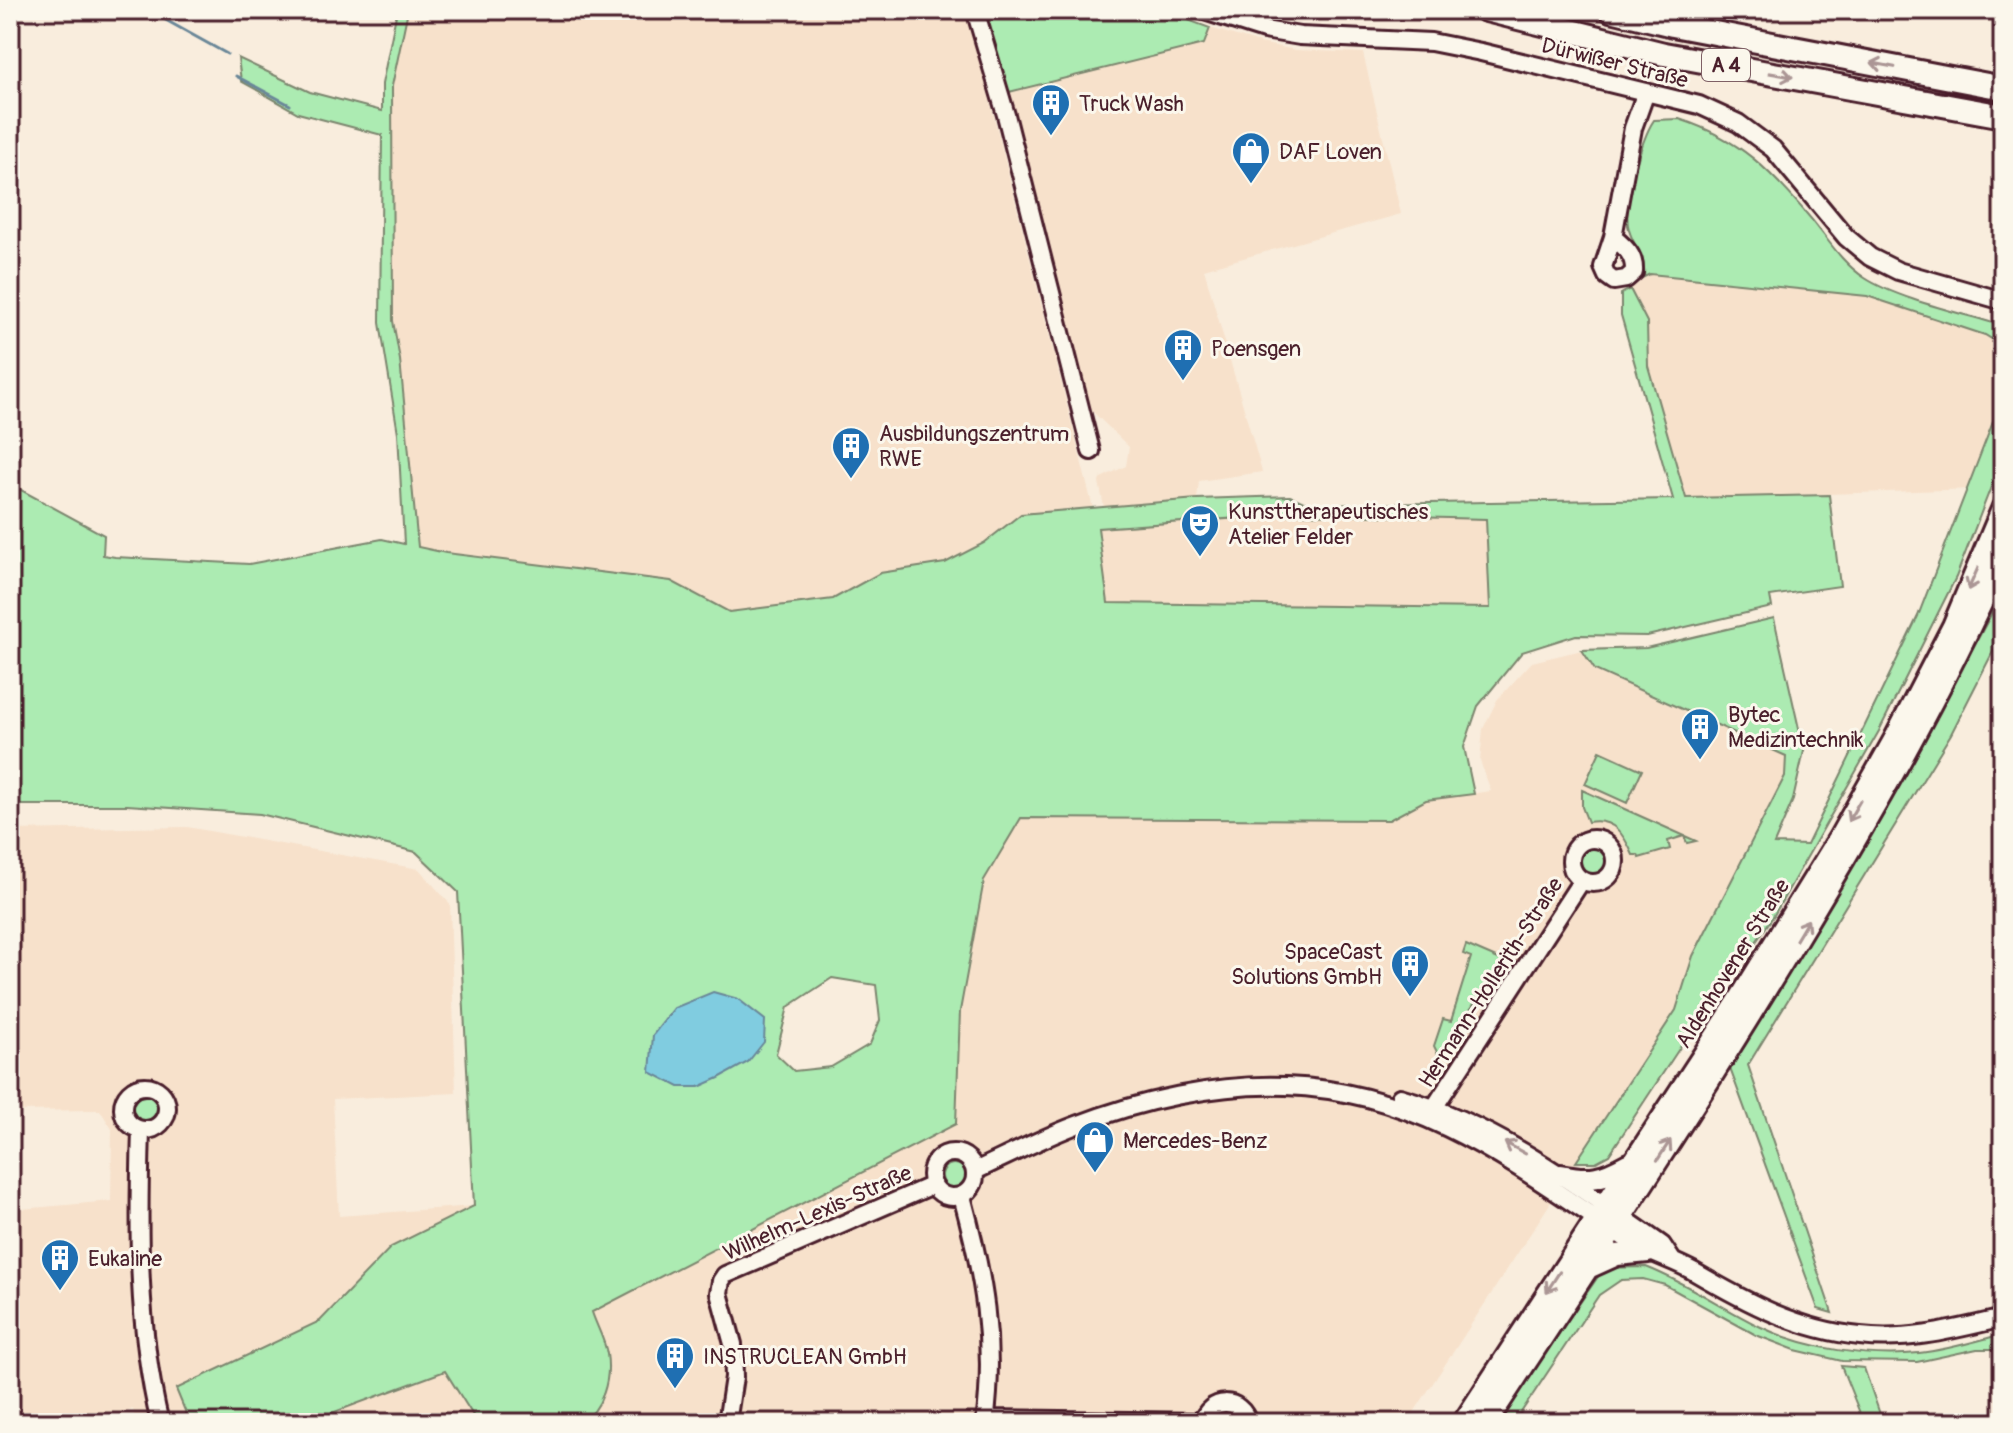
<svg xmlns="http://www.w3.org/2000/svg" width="2013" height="1433" viewBox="0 0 2013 1433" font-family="Pangolin,sans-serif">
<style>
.built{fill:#f7e1cb}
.green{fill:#acebb2;stroke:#7b856e;stroke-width:2;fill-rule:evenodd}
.water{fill:#80cce0;stroke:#6a8798;stroke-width:2}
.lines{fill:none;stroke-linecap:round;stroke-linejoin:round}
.stream{stroke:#6a8798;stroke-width:3}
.minor-casing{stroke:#4a1f2b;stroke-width:22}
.major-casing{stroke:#4a1f2b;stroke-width:26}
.highway-casing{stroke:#4a1f2b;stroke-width:28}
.minor{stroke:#fbf7ec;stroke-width:16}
.major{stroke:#fbf7ec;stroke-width:20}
.highway{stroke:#fbf7ec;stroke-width:22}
.oneway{stroke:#ab9695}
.labels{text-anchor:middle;stroke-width:6;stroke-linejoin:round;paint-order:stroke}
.shield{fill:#fbf7ec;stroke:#7f6065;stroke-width:2}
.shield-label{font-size:20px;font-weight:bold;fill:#4a1f2b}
.street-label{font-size:22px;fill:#4a1f2b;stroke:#fbf7ec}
.poi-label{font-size:22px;fill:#4a1f2b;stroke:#fbf7ec;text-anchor:start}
</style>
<rect width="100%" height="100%" fill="#f9eddd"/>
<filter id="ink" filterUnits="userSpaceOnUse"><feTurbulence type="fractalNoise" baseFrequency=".0125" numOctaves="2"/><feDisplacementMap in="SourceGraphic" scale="16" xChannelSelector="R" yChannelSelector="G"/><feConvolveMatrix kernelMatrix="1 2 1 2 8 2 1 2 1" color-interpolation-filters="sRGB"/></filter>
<g filter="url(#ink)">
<path class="built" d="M408,10H967L1093,508L1021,514L984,543L945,563L880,573L833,599L729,612L671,581L446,553L418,547L400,360L393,321L392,86Z
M1210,28L1260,43L1296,50L1363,53L1401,214L1204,269L1262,472L1199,481L1197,499L1104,507L1099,482L1101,478L1126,466L1129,447L1092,411L1005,93L1204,44Z
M1650,274L1867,296L1985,335L2003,346V403L1974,489L1686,499L1648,366L1646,322L1630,289Z
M1297,514L1487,519L1490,609L1108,603L1098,528Z
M1582,650L1595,671L1786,756L1785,776L1693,955L1676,1010L1407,1423H581L586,1421L607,1353L591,1312L956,1124L960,1011L984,880L1021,818L1389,820L1426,800L1491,791L1480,761L1483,729L1497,700L1532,662Z
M187,827L419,869L450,904L456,1093L333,1099L339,1216L474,1206L391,1247L320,1321L177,1389L190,1423H136L133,1409L105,1423H10V1210L111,1201L112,1129L100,1110L10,1111V830Z
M446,1370L474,1417L484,1423H305Z"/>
<path class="green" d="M397,10H408L392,86L393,321L400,360L418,547L446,553L671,581L729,612L833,599L880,573L945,563L984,543L1021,514L1197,499L1290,496L1311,505L1673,499L1621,315V294L1630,289L1647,322L1648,366L1686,498L1829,495L1840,586L1770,596L1772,607L1647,636L1576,635L1522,652L1478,706L1464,747L1474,794L1426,800L1389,820L1021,818L984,880L960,1011L956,1124L592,1312C596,1325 605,1340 607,1354C611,1379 603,1409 581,1423H484L474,1417L445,1371L305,1423H190L176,1389L320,1321L391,1247L474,1206L458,892L416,852L260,814L127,805H10V484L104,535L103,555L115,557L249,564L382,539L404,544L398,433L380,323L382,135L298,113L241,81L238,58L310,92L382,111V84ZM1297,514L1486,519L1490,608L1108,603L1098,528ZM832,978L876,985L880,1020L870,1044L831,1067L794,1071L776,1054L788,1007Z
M982,10H1161L1210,28L1204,44L1005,93Z
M1679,119C1741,139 1771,171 1812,220C1829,241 1842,263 1865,278C1897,299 1965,314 2003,326V346L1985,335L1867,296L1650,274L1644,277C1646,253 1635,251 1629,230C1622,208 1641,139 1654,120Z
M2003,396V456L1956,577L1879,731L1774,915L1726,987L1698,1020L1609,1155L1596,1162H1576L1676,1010L1693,956L1785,776L1786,756L1595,670L1582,650L1646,648L1774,618L1804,751L1793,800L1774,844L1807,845L1918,616Z
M2003,592V632L1951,734L1748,1065L1832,1313L1818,1309L1728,1063C1824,909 1918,753 2003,592Z
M1600,751L1642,770L1627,803L1585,784Z
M1582,790L1696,841L1687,843L1684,836L1668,841L1670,849L1639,858L1638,855H1633C1624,835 1614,817 1588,822L1582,807Z
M1581 861a13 13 0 1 1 26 0a13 13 0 1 1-26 0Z
M1466,945L1503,961L1439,1056L1434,1046L1443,1019L1451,1021L1471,957L1463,954Z
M133 1108a12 12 0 1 1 24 0a12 12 0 1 1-24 0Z
M942 1176a12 12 0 1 1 24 0a12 12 0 1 1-24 0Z
M1646,1267C1687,1283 1722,1308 1761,1327C1807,1349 1868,1358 1919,1353C1947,1350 1976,1341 2003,1334V1349H1977L1917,1362L1842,1361L1795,1350L1756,1335L1665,1285L1643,1279L1621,1280L1599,1295L1514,1423H1497L1604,1268Z
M1841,1366L1864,1368L1883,1423H1864Z"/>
<path class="water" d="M713,992L738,999L765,1020L764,1042L748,1062L719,1078L699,1087H679L650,1072L653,1035L674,1008Z"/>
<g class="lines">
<path class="stream" d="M160,10L162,18L227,54
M236,76L290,105"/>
<defs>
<path id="minor" d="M975,10L1006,115L1091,451
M1201,10L1264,30L1300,36L1431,42L1481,52L1699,105L1738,123L1773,149L1846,237L1870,257L1898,271L2003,301
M1613,237C1625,247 1635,255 1634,272L1626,279L1614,281L1607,276L1603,267L1613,237L1633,128L1646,92
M1571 861a22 22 0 1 1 44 0a22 22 0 1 1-44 0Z
M123 1108a22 22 0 1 1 44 0a22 22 0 1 1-44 0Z
M1400,1097C1497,1125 1580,1188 1662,1245L1672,1260
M1430,1114L1582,880
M141,1130C138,1228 137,1327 160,1423
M931 1175a22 22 0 1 1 44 0a22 22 0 1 1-44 0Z
M975,1171C1007,1156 1040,1139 1074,1126C1137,1101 1218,1083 1286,1086C1423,1091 1519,1168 1628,1240C1648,1253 1671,1259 1693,1271C1746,1302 1798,1330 1860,1336C1909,1342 1956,1329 2003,1318
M962,1196C983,1274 996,1341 985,1423
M985,1419L1202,1422
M727,1423L734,1377L733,1344L719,1293L721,1281L725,1275L933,1185
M1202,1423C1209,1397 1241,1396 1248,1423"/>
<path id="major" d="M1561,1175C1591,1181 1601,1179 1628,1164
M1586,1269L1617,1255L1648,1252
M1463,1423L1736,1005L1839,838L1894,740L1953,626L2003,507
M1486,1423C1590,1265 1695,1107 1793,945C1869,819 1943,691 2003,556"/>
<path id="highway" d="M1486,10L1664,54L2003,116
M1611,10L1673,25L2003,88"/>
</defs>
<use href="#minor" class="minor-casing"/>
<use href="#major" class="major-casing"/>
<use href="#highway" class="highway-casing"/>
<use href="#minor" class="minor"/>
<use href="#major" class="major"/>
<use href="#highway" class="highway"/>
</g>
<defs><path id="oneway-shaft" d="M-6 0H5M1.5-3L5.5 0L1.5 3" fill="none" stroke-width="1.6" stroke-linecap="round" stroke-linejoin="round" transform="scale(2)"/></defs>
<g class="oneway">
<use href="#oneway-shaft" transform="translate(1883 65) rotate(-169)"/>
<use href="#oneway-shaft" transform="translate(1781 75) rotate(10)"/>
<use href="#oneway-shaft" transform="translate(1973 579) rotate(114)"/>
<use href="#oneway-shaft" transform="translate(1854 811) rotate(120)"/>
<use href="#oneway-shaft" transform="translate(1802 930) rotate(-59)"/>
<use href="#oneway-shaft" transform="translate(1515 1148) rotate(-151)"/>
<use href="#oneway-shaft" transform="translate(1664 1150) rotate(-57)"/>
<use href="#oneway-shaft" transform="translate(1553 1282) rotate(123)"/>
</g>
</g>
<defs>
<symbol id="building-pin" viewBox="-11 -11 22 30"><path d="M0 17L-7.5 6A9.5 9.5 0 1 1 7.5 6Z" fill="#1f6fb2" stroke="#fbf7ec"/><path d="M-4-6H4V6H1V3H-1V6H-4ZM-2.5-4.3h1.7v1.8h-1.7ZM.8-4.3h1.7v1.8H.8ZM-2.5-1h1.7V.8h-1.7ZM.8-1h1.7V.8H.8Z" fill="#fff"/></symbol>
<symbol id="shop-pin" viewBox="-11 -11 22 30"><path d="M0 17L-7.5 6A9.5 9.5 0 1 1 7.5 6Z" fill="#1f6fb2" stroke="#fbf7ec"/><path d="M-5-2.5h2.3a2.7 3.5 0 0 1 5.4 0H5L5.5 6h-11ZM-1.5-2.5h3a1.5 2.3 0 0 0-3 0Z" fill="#fff"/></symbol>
<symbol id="theatre-pin" viewBox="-11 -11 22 30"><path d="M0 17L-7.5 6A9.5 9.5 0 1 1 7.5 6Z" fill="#1f6fb2" stroke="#fbf7ec"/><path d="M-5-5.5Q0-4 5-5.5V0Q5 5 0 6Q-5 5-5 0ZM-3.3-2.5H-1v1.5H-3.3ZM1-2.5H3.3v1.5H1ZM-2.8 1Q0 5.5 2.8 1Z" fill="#fff"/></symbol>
</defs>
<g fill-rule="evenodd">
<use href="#building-pin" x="1029" y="81" width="44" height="60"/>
<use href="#shop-pin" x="1229" y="129" width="44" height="60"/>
<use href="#building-pin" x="1161" y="326" width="44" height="60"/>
<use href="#building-pin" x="829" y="424" width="44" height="60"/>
<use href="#theatre-pin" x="1178" y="502" width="44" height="60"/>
<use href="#building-pin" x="1678" y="705" width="44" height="60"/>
<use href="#building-pin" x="1388" y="942" width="44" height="60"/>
<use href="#shop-pin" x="1073" y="1118" width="44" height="60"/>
<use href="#building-pin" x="38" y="1236" width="44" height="60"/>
<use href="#building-pin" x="653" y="1334" width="44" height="60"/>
</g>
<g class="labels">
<rect class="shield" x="1702" y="49" width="48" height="32" rx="6"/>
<g class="shield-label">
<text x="1726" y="72">A 4</text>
</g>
<g class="street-label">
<text transform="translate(1615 62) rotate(14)" y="8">Dürwißer Straße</text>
<text transform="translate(1732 963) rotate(-58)" y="8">Aldenhovener Straße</text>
<text transform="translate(1490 982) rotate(-57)" y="8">Hermann-Hollerith-Straße</text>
<text transform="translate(817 1212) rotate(-24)" y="8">Wilhelm-Lexis-Straße</text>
</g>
<g class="poi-label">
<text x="1079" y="111">Truck Wash</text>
<text x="1279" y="159">DAF Loven</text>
<text x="1211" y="356">Poensgen</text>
<text x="879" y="441">Ausbildungszentrum<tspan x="879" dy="25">RWE</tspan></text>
<text x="1228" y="519">Kunsttherapeutisches<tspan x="1228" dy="25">Atelier Felder</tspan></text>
<text x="1728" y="722">Bytec<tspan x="1728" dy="25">Medizintechnik</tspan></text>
<text x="1382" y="959" text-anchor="end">SpaceCast<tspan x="1382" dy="25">Solutions GmbH</tspan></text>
<text x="1123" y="1148">Mercedes-Benz</text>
<text x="88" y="1266">Eukaline</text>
<text x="703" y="1364">INSTRUCLEAN GmbH</text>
</g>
</g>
<rect width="2013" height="1433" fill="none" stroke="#fbf7ec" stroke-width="40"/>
<rect x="20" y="20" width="1973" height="1393" fill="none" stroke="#4a1f2b" stroke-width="3" filter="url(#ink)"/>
</svg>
